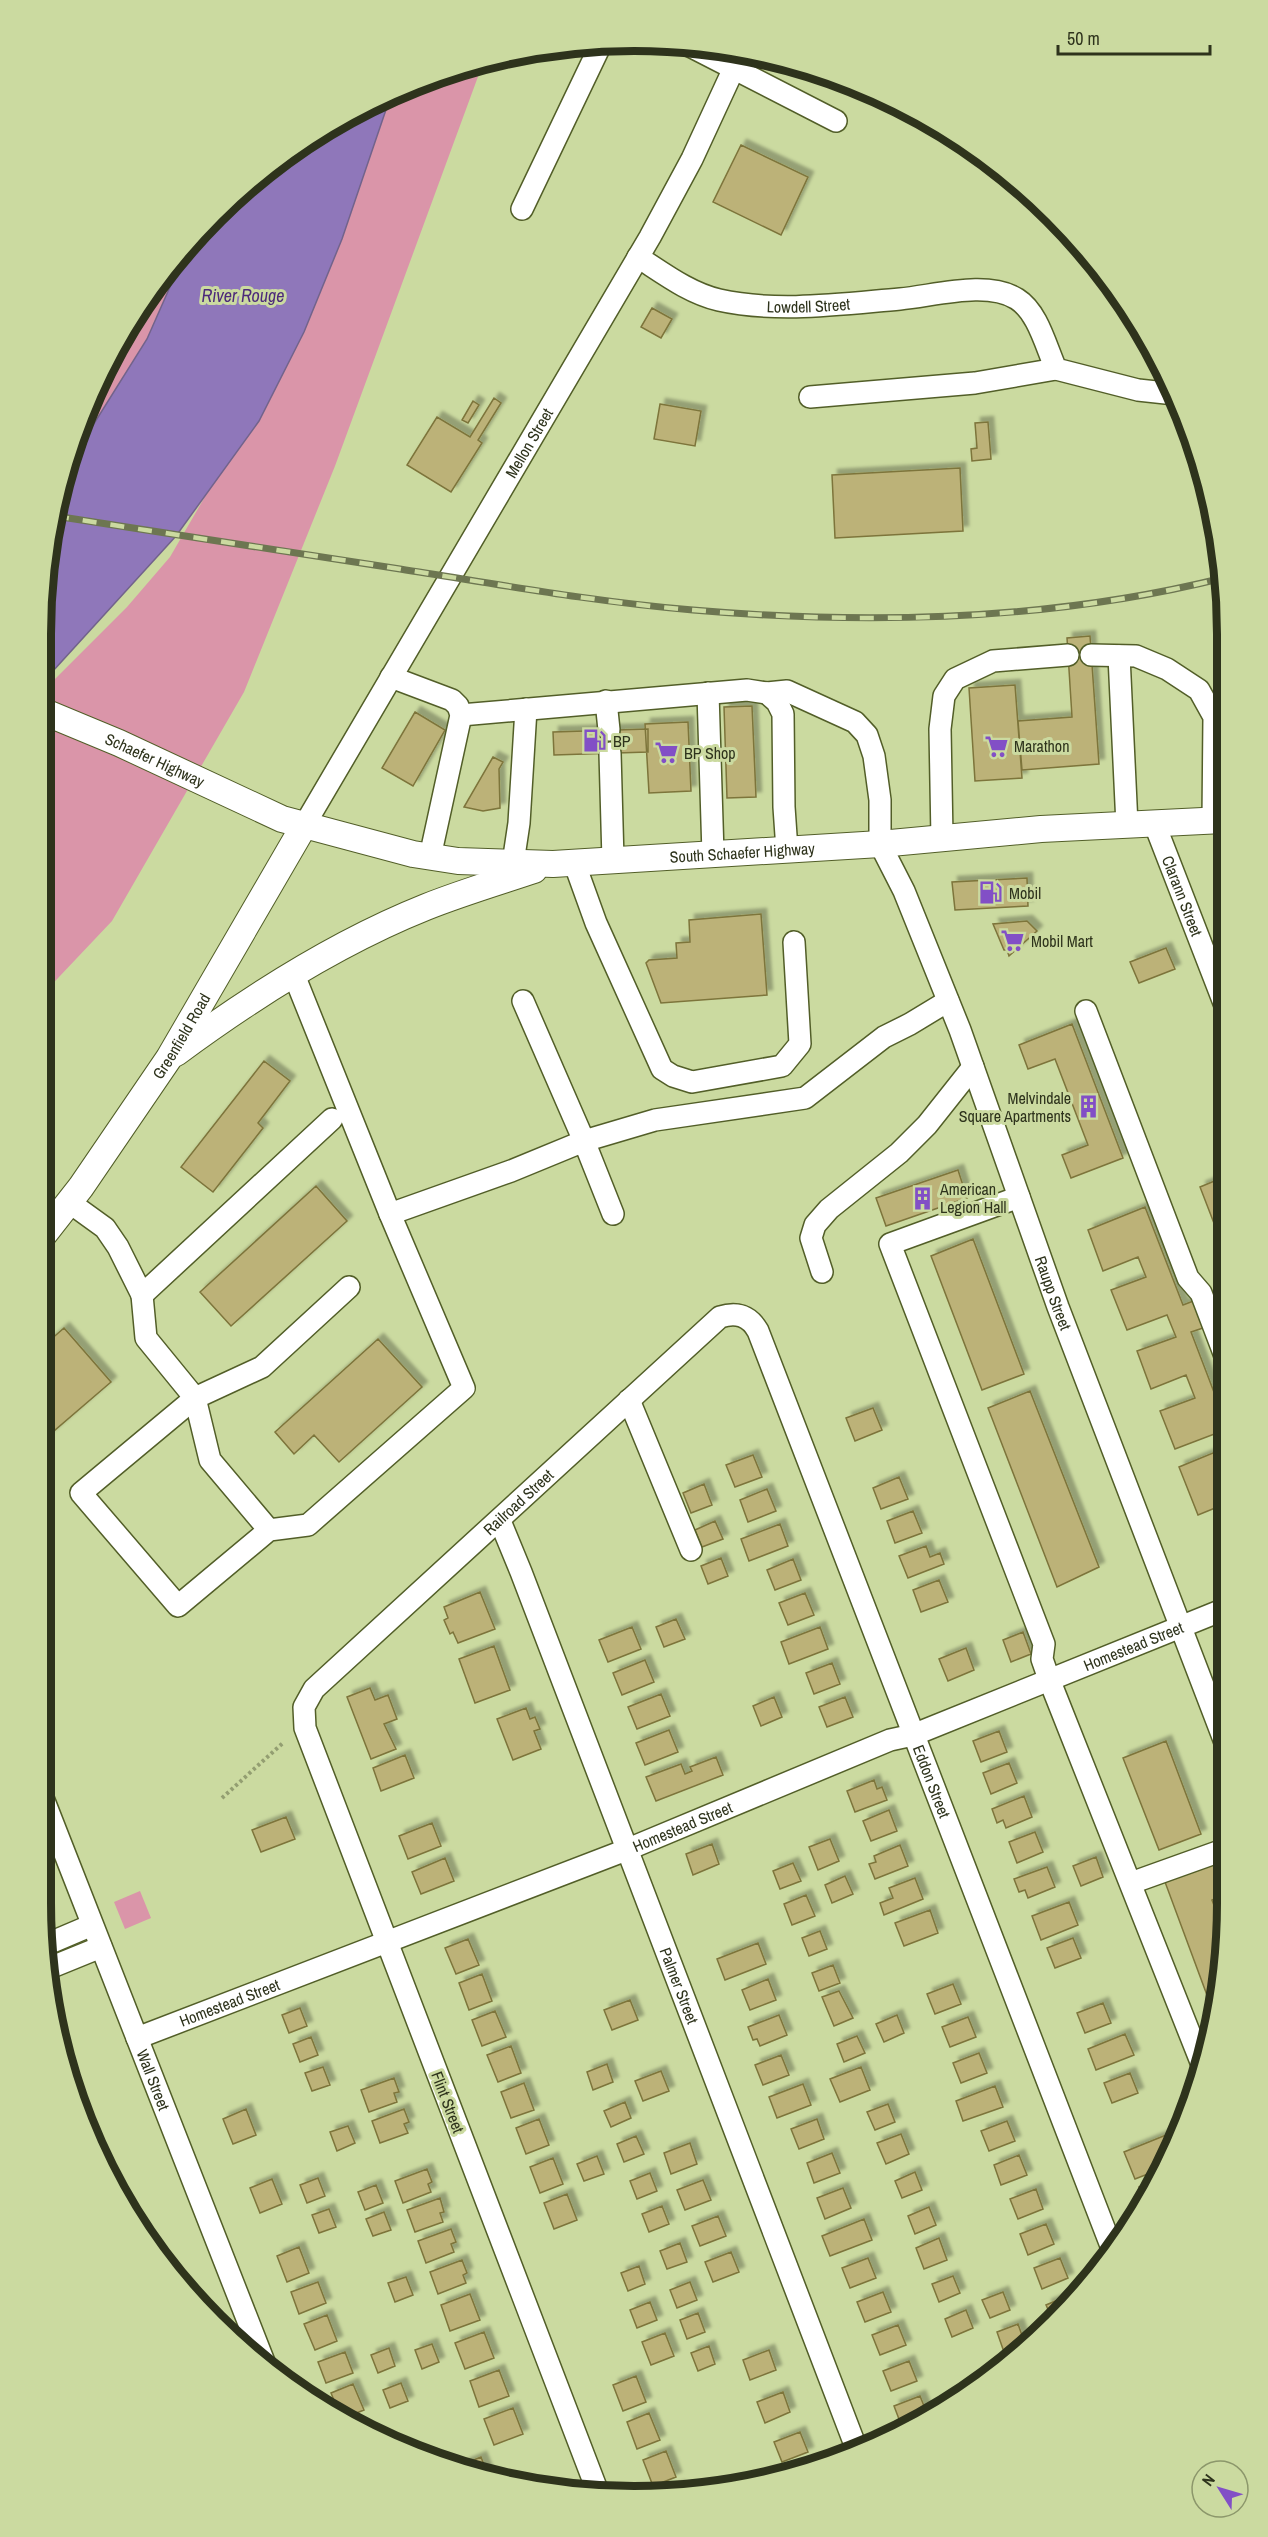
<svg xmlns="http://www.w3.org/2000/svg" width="1268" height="2537" viewBox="0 0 1268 2537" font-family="'Archivo Narrow',sans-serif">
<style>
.green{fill:#da95a9}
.water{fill:#8f77ba;stroke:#72638b;stroke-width:1.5}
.building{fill:#bcb278;stroke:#7d743b;stroke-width:1.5;filter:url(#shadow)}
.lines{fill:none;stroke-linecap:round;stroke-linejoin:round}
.minor-casing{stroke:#525e28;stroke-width:24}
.major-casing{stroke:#525e28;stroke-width:28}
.path{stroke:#939e71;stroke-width:4;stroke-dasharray:3 3;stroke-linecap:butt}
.minor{stroke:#fff;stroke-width:21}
.major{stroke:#fff;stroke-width:26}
.rail-casing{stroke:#6d7651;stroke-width:7}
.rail{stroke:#cbdaa0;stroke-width:4.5;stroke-dasharray:14;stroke-linecap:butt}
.labels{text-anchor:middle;stroke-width:6;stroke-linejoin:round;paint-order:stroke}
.street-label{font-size:16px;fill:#2e331c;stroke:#cbdaa0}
.poi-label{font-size:16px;fill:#2e331c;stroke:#cbdaa0;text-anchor:start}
.water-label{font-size:18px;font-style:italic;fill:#4c297a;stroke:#cbdaa0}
.rim{fill:none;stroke:#2e331c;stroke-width:8}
</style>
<defs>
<filter id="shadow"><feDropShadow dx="5.5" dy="-5.5" stdDeviation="1.5" flood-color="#0004"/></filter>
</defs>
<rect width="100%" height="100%" fill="#cbdaa0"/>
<path class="green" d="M483,63L335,466L244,692L112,921L41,996L42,692L127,607L170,557L210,488L259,421L304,332L342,239L391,95L443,72Z
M188,246L147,339L90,430L73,449L102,372L163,273Z
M140,1891L151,1918L125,1929L114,1902Z"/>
<path class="water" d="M391,95L342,239L304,332L259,421L176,536L42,683V596L61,481L73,449L90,430L147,339L188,246L242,188L337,120Z"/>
<path class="building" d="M741,145L808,177L781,235L713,202Z
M652,308L672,319L661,338L641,327Z
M494,398L501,403L478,440L482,443L451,492L407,465L437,417L470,437Z
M473,401L479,405L468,423L462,420Z
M660,404L701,411L695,446L654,439Z
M988,422L991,459L972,461L971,449L977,448L975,423Z
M960,468L963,531L835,538L832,475Z
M1090,636L1099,764L1022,770L1018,721L1072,717L1067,638Z
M1015,685L1022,778L975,781L969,688Z
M752,706L756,797L727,798L724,707Z
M415,712L445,730L413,786L382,768Z
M688,722L691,791L649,793L645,724Z
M648,729V752L554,755L553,732Z
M493,757L503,762L499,769L500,808L483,811L464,807Z
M1027,878L1028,906L955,910L952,882Z
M761,914L767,995L661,1003L646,963L649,960L677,958L676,943L690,942L689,920Z
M1027,921L1037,931L1009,956L1007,950H1004L993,924Z
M1166,948L1175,969L1139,983L1130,962Z
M1072,1024L1123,1158L1071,1178L1062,1155L1088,1145L1055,1059L1028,1069L1019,1045Z
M264,1061L290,1081L258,1123L263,1128L213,1192L181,1167Z
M958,1170L967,1198L886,1226L876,1198Z
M1224,1177V1228L1217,1231L1200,1187Z
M316,1186L347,1221L231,1326L200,1292Z
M1145,1207L1183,1305L1196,1300L1206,1327L1191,1332L1225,1421V1430L1175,1449L1160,1411L1195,1398L1186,1375L1151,1389L1137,1351L1176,1337L1167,1315L1127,1330L1111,1290L1146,1277L1138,1257L1103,1271L1088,1230Z
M973,1239L1024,1374L982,1390L931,1256Z
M64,1328L111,1382L41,1442V1348Z
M378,1339L422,1387L339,1462L314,1435L294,1454L275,1432Z
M1030,1391L1099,1567L1057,1587L988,1408Z
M873,1408L882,1430L855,1441L846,1418Z
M1225,1448V1504L1198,1515L1179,1467Z
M753,1455L762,1477L735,1487L726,1465Z
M899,1477L908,1499L881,1509L873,1488Z
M704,1484L712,1505L691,1513L683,1493Z
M767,1489L776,1511L748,1522L740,1500Z
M913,1511L922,1533L895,1543L887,1521Z
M715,1521L723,1539L702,1547L695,1530Z
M780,1524L788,1546L749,1561L741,1539Z
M926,1546L930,1557L940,1553L944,1564L908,1578L899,1556Z
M721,1558L728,1576L708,1584L701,1566Z
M793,1559L801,1580L775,1590L767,1570Z
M939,1580L948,1602L921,1612L913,1590Z
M480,1592L495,1629L458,1643L453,1632L450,1634L444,1620L448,1618L444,1607Z
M805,1593L814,1615L788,1625L779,1603Z
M676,1619L685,1639L664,1647L656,1627Z
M632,1627L641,1649L608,1662L599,1640Z
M820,1627L828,1649L789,1664L781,1642Z
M1023,1632L1031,1654L1011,1662L1003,1640Z
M494,1646L510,1690L475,1703L459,1659Z
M966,1648L974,1670L948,1681L939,1659Z
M645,1660L654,1682L622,1695L613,1673Z
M832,1663L840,1684L814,1694L806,1673Z
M370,1688L375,1700L388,1695L397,1719L384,1724L396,1749L371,1759L347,1697Z
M661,1694L670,1716L637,1729L628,1707Z
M774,1697L782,1717L761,1726L753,1706Z
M845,1697L853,1717L827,1727L819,1707Z
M526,1708L530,1719L535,1717L540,1729L534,1731L541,1749L513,1760L497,1719Z
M669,1730L678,1752L645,1765L636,1743Z
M999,1731L1007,1752L981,1762L973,1741Z
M1166,1741L1201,1834L1159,1850L1123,1758Z
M405,1755L414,1778L381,1791L373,1768Z
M716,1757L723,1775L656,1801L646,1777L681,1764L685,1774L692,1771L690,1767Z
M1009,1763L1017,1783L991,1794L983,1773Z
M874,1780L877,1789L882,1787L887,1800L855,1812L847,1791Z
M1024,1796L1032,1817L1006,1828L1003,1820L997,1823L992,1809Z
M889,1810L897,1831L871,1841L863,1821Z
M286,1817L295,1839L261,1852L252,1830Z
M432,1823L441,1846L408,1859L399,1836Z
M1035,1832L1043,1852L1017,1863L1009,1842Z
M830,1839L839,1861L818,1870L809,1847Z
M712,1844L719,1864L693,1875L686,1854Z
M900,1845L908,1866L875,1879L869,1864L876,1862L874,1856Z
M1096,1857L1103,1877L1081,1886L1073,1866Z
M445,1858L454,1881L421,1894L412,1872Z
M793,1863L801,1881L780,1889L773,1871Z
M1213,1863L1225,1893L1212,1900L1226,1936L1214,2014L1165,1882Z
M1047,1867L1055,1887L1028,1898L1025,1890L1019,1892L1014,1879Z
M845,1876L853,1894L832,1903L825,1885Z
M915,1878L923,1899L884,1915L880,1903L893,1898L889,1888Z
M806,1895L815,1916L792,1925L784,1904Z
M1069,1902L1078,1925L1041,1940L1032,1916Z
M930,1910L938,1933L904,1946L895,1923Z
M820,1931L827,1949L809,1956L802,1938Z
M1073,1938L1081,1958L1055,1968L1047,1948Z
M468,1939L479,1965L456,1974L445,1948Z
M758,1943L766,1964L725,1980L717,1959Z
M833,1965L840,1983L819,1991L812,1973Z
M482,1974L492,2001L469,2010L459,1983Z
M768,1979L776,2000L750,2010L742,1990Z
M953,1984L961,2004L935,2014L927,1994Z
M839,1991L853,2018L834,2026L822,1997Z
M630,2000L638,2020L612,2030L604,2010Z
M1103,2003L1111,2023L1085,2033L1077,2013Z
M300,2008L307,2026L289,2033L282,2015Z
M495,2011L506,2037L482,2046L472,2020Z
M779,2015L787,2035L760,2046L757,2039L753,2040L748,2027Z
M897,2015L904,2033L884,2042L876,2024Z
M968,2017L976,2037L950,2047L942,2027Z
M1125,2034L1134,2055L1096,2070L1088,2049Z
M857,2036L865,2053L844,2062L837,2044Z
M311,2037L318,2055L300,2062L293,2044Z
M511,2046L521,2073L498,2082L487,2055Z
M979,2053L987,2073L961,2083L953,2063Z
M781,2055L789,2075L763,2085L755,2065Z
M607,2064L613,2082L593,2090L587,2072Z
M323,2067L330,2085L312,2091L305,2073Z
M861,2067L870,2090L840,2102L830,2079Z
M661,2071L669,2091L643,2101L635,2081Z
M1130,2073L1138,2093L1112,2103L1104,2083Z
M394,2078L399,2092L394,2093L397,2102L369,2112L361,2090Z
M524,2083L534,2110L511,2118L501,2092Z
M803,2084L811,2105L777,2118L769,2097Z
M995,2086L1003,2107L963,2121L956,2101Z
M1191,2100L1184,2117L1180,2105Z
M625,2102L631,2118L611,2127L604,2111Z
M888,2104L895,2122L875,2130L867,2112Z
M246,2109L256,2135L233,2144L223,2119Z
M404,2109L409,2122L404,2124L408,2133L380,2143L372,2121Z
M539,2119L549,2145L526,2154L516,2128Z
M817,2119L824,2139L799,2149L791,2129Z
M1007,2121L1015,2141L989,2151L981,2131Z
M348,2126L355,2143L337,2151L330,2132Z
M1171,2133L1175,2143L1166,2167L1135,2179L1124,2152Z
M901,2134L909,2154L886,2164L877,2143Z
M636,2136L644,2154L624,2162L617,2144Z
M690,2143L697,2164L671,2174L664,2153Z
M832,2153L840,2173L814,2183L807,2163Z
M1019,2155L1027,2175L1001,2185L994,2165Z
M597,2156L604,2174L584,2181L577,2164Z
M553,2158L563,2184L540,2193L530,2167Z
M427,2169L432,2182L428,2184L431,2192L403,2203L395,2181Z
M915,2172L922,2190L902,2198L895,2181Z
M650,2173L657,2191L637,2199L630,2181Z
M318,2178L325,2196L307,2203L300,2185Z
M272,2179L282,2204L260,2213L250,2188Z
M1158,2179L1145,2202L1139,2187Z
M703,2180L711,2200L685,2210L677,2190Z
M376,2185L383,2203L365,2210L358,2192Z
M843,2188L851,2208L825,2219L817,2198Z
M1036,2189L1043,2209L1018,2219L1010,2199Z
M567,2194L577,2220L554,2229L544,2203Z
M440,2198L444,2212L440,2213L443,2222L415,2232L407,2210Z
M662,2206L669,2224L649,2232L642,2214Z
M929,2207L936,2225L915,2234L908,2216Z
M329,2209L336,2227L319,2233L312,2215Z
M384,2212L391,2230L373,2236L366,2219Z
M718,2216L726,2236L700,2246L692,2226Z
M864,2219L872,2240L830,2256L822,2236Z
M1046,2224L1054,2244L1028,2255L1020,2234Z
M451,2229L456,2242L451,2244L454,2252L426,2263L418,2241Z
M939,2238L947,2260L924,2269L916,2248Z
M680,2243L687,2262L667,2269L660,2251Z
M299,2247L309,2273L287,2282L277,2256Z
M731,2252L739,2272L713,2282L705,2262Z
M868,2258L876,2278L850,2288L842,2268Z
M1060,2258L1068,2278L1042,2289L1034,2268Z
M462,2260L467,2273L463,2275L466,2283L438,2294L430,2272Z
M639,2266L645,2284L628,2291L621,2273Z
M953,2276L960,2293L939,2302L932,2284Z
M406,2277L413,2295L395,2302L388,2283Z
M318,2282L326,2303L299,2314L291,2292Z
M690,2282L697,2300L677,2308L670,2290Z
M883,2292L891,2312L865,2322L857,2302Z
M1003,2292L1010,2310L990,2318L982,2300Z
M470,2294L480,2320L450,2331L441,2305Z
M1072,2294L1074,2298L1054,2323L1046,2305Z
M650,2302L657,2320L637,2328L630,2310Z
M966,2310L973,2328L952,2337L945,2319Z
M698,2313L705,2332L687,2339L680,2320Z
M327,2315L337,2341L315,2350L304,2324Z
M1018,2324L1025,2344L1004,2352L997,2332Z
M898,2325L906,2345L880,2355L872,2335Z
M484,2332L494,2358L465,2369L455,2343Z
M665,2333L674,2356L651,2365L642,2342Z
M432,2344L439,2362L422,2369L415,2350Z
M709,2346L715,2364L698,2371L691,2353Z
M389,2348L395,2366L378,2373L371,2355Z
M769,2350L776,2370L750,2380L743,2360Z
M345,2352L353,2373L326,2383L318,2362Z
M909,2361L917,2381L891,2391L883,2371Z
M499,2370L509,2396L479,2407L470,2381Z
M636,2376L646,2402L623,2411L613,2385Z
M401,2383L408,2401L390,2408L383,2390Z
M353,2384L364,2410L344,2418L340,2415L331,2393Z
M783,2392L790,2412L765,2423L757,2402Z
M920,2396L928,2416L902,2427L894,2406Z
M513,2408L523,2434L494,2445L484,2419Z
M649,2413L660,2440L637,2449L627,2422Z
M800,2432L808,2452L782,2462L774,2442Z
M666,2451L676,2477L653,2486L643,2460Z
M481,2457L488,2475L466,2469L464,2464Z
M679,2486L681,2492L661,2493Z"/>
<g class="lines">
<defs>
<g id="minor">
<path d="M686,44L836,121"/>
<path d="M522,209L601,44"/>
<path id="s1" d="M638,257C663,273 689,293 719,300C777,313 841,304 900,299C934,296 987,280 1017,299C1038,312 1046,347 1056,369L1138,390L1175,394"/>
<path d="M810,397L975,383L1056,369"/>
<path d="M1091,655L1136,656L1167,669L1199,690L1214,717L1213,820"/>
<path d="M1119,656L1127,825"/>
<path d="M391,677L452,700L458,706L461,715L430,857"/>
<path d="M708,693L713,854"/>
<path d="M767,693L777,702L783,714L784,807L787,850"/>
<path d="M606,701L609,730"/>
<path id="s2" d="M461,715L747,690L767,693L787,691L855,722L867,735L874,756L880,800V844L904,891L960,1030L1058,1307L1226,1745"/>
<path d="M610,753L613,860"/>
<path id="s3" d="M305,824L650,237L692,159L741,53"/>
<path id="s4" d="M1155,825L1224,1003"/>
<path d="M942,838L940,729L944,696L955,679L993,661L1068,655"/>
<path d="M574,862L596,923L662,1069L673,1076L692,1082L782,1066L800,1044L794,942"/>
<path d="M513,863L519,823L526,709"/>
<path d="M523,1001L584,1141L613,1214"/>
<path d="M1086,1011L1188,1278L1201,1293L1225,1356"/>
<path d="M1019,1197L890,1244L1044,1644L1042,1659L1049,1679L1203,2067"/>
<path d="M69,1202L105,1228L118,1247L142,1295L332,1119"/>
<path d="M390,1214L511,1171L584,1141L655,1120L805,1098L884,1037L910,1024L948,1001"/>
<path d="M822,1272L811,1238L815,1225L829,1209L899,1153L927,1125L973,1067"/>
<path d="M142,1295L146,1338L195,1398L81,1493L178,1606L269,1530L308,1525L464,1388L390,1214L294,975"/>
<path d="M629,1400L691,1550"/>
<path id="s5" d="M500,1521L521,1572L857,2450"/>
<path d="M269,1530L210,1460L195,1398L262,1367L349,1287"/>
<path id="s6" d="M41,1793L266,2367"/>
<path d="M1131,1883L1226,1849"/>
<path d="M45,1945L92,1925"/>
<path d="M47,1969L101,1947"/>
<path id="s7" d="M137,2038L626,1850L890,1740L913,1735L1225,1609"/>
<path id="s8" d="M599,2495L305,1728L304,1707L314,1689L720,1317C736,1312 749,1315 758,1331L1113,2251"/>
</g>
<g id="major">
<path id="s9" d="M42,711L119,743L282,819L413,854L458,861L553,864L880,844L1041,829L1223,820"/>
<path d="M176,1053C253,996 336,943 426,907C461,893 498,882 534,870"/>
<path id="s10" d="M41,1238L81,1187L169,1058L305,824"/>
</g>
</defs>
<use href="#minor" class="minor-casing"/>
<use href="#major" class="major-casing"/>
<path class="path" d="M222,1798L284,1742"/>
<use href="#minor" class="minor"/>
<use href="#major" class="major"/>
<defs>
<path id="rail" d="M55,516C170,534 285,551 400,569C497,584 595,602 693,610C869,625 1050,621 1223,578"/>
</defs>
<use href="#rail" class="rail-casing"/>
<use href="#rail" class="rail"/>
</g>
<defs>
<symbol id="fuel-bare" viewBox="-9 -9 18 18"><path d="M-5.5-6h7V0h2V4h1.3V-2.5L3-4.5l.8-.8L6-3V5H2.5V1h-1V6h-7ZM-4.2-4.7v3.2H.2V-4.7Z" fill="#824fc6" stroke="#cbdaa0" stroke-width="2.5" paint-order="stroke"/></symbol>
<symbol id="supermarket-bare" viewBox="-9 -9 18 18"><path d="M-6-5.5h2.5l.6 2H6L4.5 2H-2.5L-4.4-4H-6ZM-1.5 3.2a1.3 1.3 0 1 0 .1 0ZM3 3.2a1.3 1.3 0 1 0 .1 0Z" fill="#824fc6" stroke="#cbdaa0" stroke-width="2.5" paint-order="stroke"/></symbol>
<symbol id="building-bare" viewBox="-9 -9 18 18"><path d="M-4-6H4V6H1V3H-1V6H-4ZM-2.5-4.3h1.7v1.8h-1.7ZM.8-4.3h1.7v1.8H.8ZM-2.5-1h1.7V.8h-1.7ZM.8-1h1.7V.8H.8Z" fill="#824fc6" stroke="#cbdaa0" stroke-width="2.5" paint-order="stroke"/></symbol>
</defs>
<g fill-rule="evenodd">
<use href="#fuel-bare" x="578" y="724" width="33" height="33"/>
<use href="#supermarket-bare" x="980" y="730" width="33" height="33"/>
<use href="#supermarket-bare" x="650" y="736" width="33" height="33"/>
<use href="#fuel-bare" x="974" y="876" width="33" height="33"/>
<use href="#supermarket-bare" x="996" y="924" width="33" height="33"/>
<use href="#building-bare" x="1072" y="1090" width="33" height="33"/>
<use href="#building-bare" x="906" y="1182" width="33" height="33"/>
</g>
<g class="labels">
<g class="street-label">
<text dy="6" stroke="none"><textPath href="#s1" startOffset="182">Lowdell Street</textPath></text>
<text dy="6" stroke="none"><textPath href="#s3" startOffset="442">Mellon Street</textPath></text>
<text dy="6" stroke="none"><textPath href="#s9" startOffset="123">Schaefer Highway</textPath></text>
<text dy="6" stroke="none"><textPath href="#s9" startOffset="729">South Schaefer Highway</textPath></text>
<text dy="6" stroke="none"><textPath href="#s4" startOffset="76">Clarann Street</textPath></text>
<text dy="6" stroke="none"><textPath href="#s10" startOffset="246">Greenfield Road</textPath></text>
<text dy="6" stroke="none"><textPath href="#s2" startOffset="1012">Raupp Street</textPath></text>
<text dy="6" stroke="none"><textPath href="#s8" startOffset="1140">Railroad Street</textPath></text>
<text dy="6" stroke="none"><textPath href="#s7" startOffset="1071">Homestead Street</textPath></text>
<text dy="6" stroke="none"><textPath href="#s8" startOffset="1941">Eddon Street</textPath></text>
<text dy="6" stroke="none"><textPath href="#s7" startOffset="585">Homestead Street</textPath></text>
<text dy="6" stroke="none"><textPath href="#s5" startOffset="498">Palmer Street</textPath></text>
<text dy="6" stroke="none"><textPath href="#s7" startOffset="99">Homestead Street</textPath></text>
<text dy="6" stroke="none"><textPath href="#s6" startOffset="308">Wall Street</textPath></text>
<text transform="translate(448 2102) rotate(69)" y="6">Flint Street</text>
</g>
<g class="poi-label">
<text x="613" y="747">BP</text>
<text x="1014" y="752">Marathon</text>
<text x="684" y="759">BP Shop</text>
<text x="1009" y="899">Mobil</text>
<text x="1031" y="947">Mobil Mart</text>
<text x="1071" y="1104" text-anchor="end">Melvindale<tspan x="1071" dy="18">Square Apartments</tspan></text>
<text x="940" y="1195">American<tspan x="940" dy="18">Legion Hall</tspan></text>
</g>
<g class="water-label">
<text x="243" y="302">River Rouge</text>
</g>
</g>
<path d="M0 0H1268V2537H0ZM634 51H634A583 583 0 0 1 1217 634V1903A583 583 0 0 1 634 2486H634A583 583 0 0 1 51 1903V634A583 583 0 0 1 634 51Z" fill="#cbdaa0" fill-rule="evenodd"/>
<path class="rim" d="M634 51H634A583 583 0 0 1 1217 634V1903A583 583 0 0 1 634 2486H634A583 583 0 0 1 51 1903V634A583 583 0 0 1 634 51Z"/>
<g transform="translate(1220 2489) rotate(307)"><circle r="28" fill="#cbdaa0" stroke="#8c976b" stroke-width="1.5"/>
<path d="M0-4.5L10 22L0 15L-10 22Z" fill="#824fc6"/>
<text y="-9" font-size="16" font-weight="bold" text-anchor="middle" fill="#2e331c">N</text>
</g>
<path d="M1058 45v9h152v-9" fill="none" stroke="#2e331c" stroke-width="3"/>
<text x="1067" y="45" font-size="18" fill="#2e331c" stroke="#cbdaa0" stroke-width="4.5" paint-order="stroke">50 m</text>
</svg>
